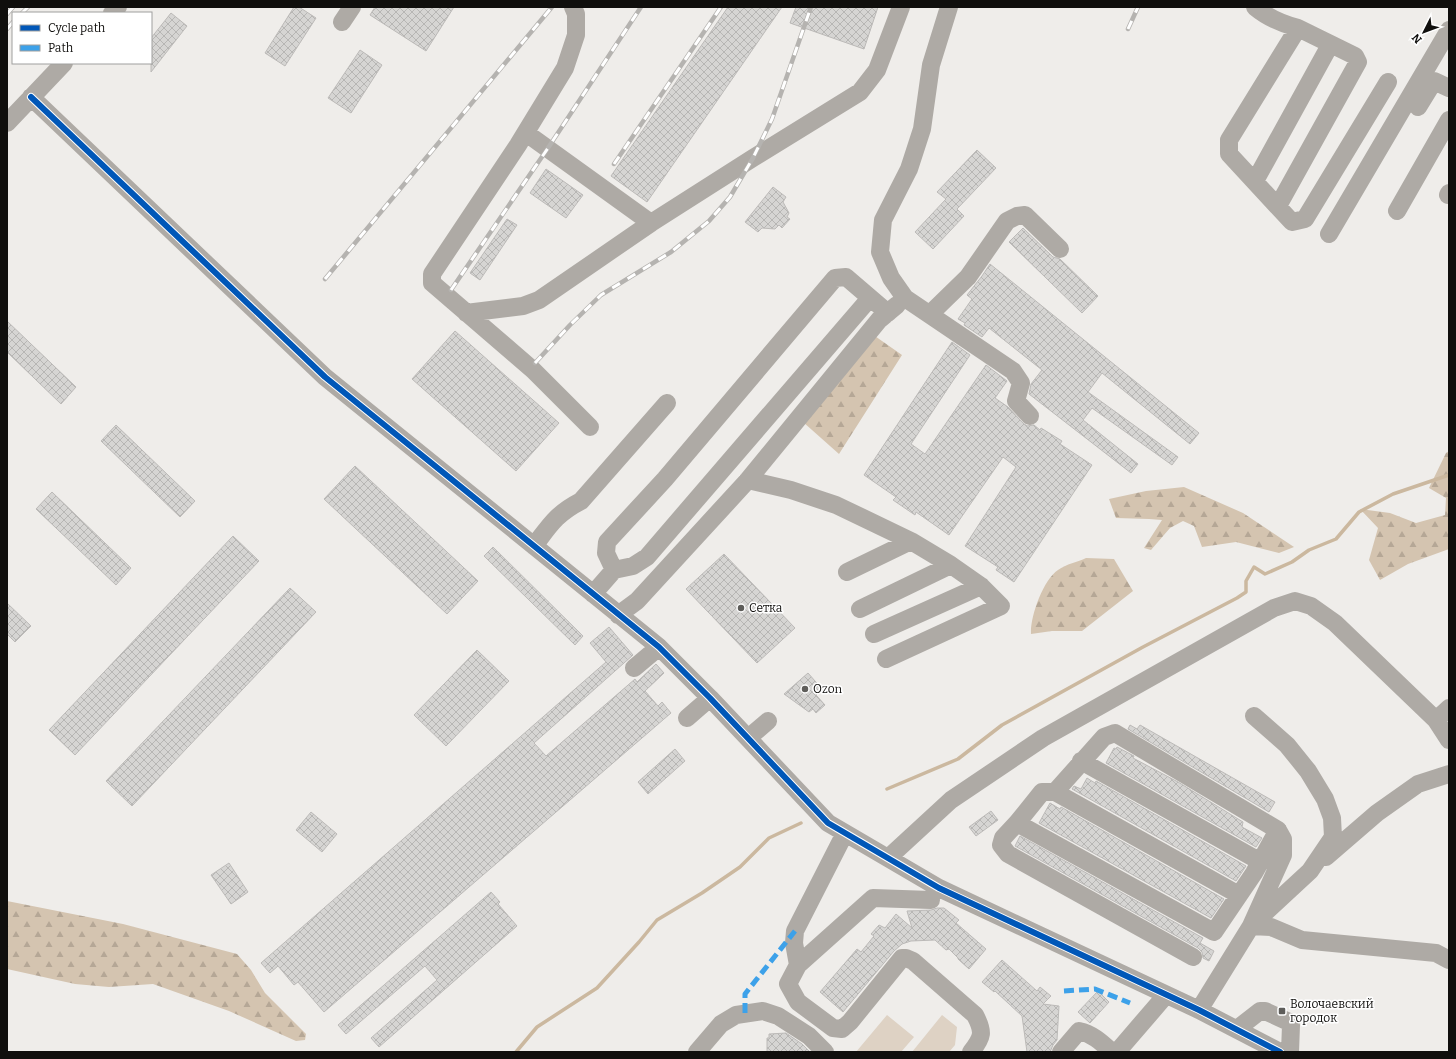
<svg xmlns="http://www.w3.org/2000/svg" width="1456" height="1059" viewBox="0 0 1456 1059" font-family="Bitter,serif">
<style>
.forest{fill:url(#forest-firs)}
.park{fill:#ded2c4}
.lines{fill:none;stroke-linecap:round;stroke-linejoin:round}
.stream{stroke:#cbb89f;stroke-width:3.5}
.building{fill:url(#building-cross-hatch);stroke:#bcbab8}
.minor{stroke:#aeaaa5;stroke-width:18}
.rail-casing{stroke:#b5b3b0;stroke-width:4.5}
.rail{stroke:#fff;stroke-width:3;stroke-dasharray:9;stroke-linecap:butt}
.quiet{stroke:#3da1e9;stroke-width:5;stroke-dasharray:10 5;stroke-linecap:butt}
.cycleway-casing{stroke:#fff;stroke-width:8}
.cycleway{stroke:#0057b8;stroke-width:6}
.poi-dot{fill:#5e5d5a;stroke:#fff;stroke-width:1.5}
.labels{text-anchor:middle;stroke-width:3;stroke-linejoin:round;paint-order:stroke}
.poi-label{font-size:12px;fill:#100f0d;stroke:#fff;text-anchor:start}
</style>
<defs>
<pattern id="forest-firs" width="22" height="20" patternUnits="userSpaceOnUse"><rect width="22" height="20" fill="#d4c4b0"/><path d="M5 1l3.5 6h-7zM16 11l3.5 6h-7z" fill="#b5a796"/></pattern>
<pattern id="building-cross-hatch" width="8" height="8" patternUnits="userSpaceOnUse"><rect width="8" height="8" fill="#d6d5d3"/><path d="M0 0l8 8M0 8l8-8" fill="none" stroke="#b7b6b4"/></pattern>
</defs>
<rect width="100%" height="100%" fill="#efedea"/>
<path class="forest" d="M872,334L902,355L839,454L803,422Z
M1449,451V549L1408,564L1380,580L1369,560L1378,528L1360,509L1390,513L1416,523L1445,515L1446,498L1429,488L1446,453Z
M1184,487L1243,513L1294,547L1279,553L1236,542L1202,547L1194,526L1183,521L1170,528L1151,550L1144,548L1162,520L1149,519L1116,518L1109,499L1146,491Z
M1086,558L1114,559L1133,591L1082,631H1052L1031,634C1030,617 1043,580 1058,570C1066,564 1078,562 1086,558Z
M7,901L123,924L237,954L251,970L265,993L306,1034L305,1040L296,1041L229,1011L153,984L109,987L75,984L7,969Z"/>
<path class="park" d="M887,1015L914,1037L901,1052H856Z
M942,1015L957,1027L955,1045L949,1052H912Z"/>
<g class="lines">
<path class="stream" d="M887,789L958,759L1002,725L1143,647L1237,598L1246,592V581L1254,567L1265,574L1292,562L1309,550L1336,539L1359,512L1393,494L1449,475
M516,1052L537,1027L597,988L639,942L657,920L702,893L740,867L769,838L801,823"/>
</g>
<path class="building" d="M294,7H299L316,18L285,66L265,53Z
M375,7H454L426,51L370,15Z
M728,7H782L647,202L611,176Z
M796,7H878L864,49L790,23Z
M171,13L187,26L151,72V38Z
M360,50L382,65L351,113L328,98Z
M977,150L996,168L957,209L964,216L933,249L915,232L946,199L937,192Z
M546,169L583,195L566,218L530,193Z
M773,187L786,197L783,202L789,213L787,217L790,219L782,228L779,225L775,229L762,228L758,232L745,222Z
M507,219L517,225L480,280L470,273Z
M1023,228L1053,257L1060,259L1098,296L1082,313L1009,242Z
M990,264L1199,433L1190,444L1102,373L1088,392L1178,457L1172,465L1092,408L1083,420L1138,464L1131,473L1029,394L1031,384L1042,370L989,328L982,337L964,325L965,323L958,319L972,299L967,295L982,276Z
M7,321L76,387L61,404L7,352Z
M455,331L559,423L516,471L412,379Z
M952,342L970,355L911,444L925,454L986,365L1007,381L995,398L1008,407L1023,423L1027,426L1034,425L1040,430L1041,428L1062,441L1060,444L1092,465L1014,582L996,570L998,567L965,546L1016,467L1003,457L949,535L916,512L915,515L893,500L896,497L864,475Z
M116,425L195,501L180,517L101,441Z
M355,466L478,581L447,614L324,499Z
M52,492L131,568L116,585L36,509Z
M233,536L259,561L75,755L49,730Z
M493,547L583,636L575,645L484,556Z
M724,554L795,628L757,663L686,589Z
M290,588L316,612L132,806L106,781Z
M7,603L31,626L15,642L7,634Z
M609,627L633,655L534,743L546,756L635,679L637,682L656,664L664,673L645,691L658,706L662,702L671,713L324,1012L298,982L294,985L278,966L270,973L261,963L606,662L590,643Z
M477,650L509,681L446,746L414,715Z
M808,673L822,689L816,695L825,705L816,713L813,709L809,712L784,694Z
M1130,725L1137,729L1140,725L1275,802L1269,812L1128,729Z
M1117,747L1134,756L1133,758L1178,782L1243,822L1242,827L1262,838L1256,847L1106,763L1114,748L1116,749Z
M675,749L685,761L648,794L638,782Z
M1087,778L1095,783L1096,781L1246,866L1236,881L1072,789L1074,786L1081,789Z
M1050,803L1060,809L1061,807L1224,899L1211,918L1039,823Z
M991,811L998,820L976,836L969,827Z
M311,812L337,834L322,852L296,830Z
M1020,836L1203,938L1200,943L1214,951L1209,961L1203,958L1202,952L1198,948L1015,846Z
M229,863L248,892L231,904L211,875Z
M491,892L500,902L498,904L517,926L379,1047L371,1038L437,980L425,966L346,1034L338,1025Z
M937,908H944L959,920L956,923L986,949L969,969L958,959V958L949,949L946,950L935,940L911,941L902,944L894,951L843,1012L820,992L857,949L861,952L874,936L871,934L879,925L885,928L896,914L912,928L907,911L931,910Z
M1002,960L1037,991L1040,987L1051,996L1043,1004L1059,1006L1057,1040L1053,1045L1050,1052H1027L1022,1016L995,991L994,992L982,982Z
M1098,991L1109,1002L1090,1023L1078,1012Z
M786,1033L802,1044L810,1052H767V1038H769V1034Z"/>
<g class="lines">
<path class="minor" d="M573,7L576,14V35L565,68L518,145L432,274V283L533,370L590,427
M949,7L931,65L922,129L909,169L883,220L880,252L891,278L905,298L1013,371L1021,383L1016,401L1030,416
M1255,7C1267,17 1283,24 1298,28L1229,140V154L1292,222L1305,219L1388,82
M112,13L118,7
M342,22L352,7
M31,97L325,377L659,647L710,698L828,823L939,888L1199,1010L1280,1052
M1418,107L1434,81L1449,88
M7,123L64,63
M526,133L651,223L753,158L860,92L877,70L901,7
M1255,181L1330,45
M1448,195L1449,193
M1278,206L1358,62L1355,56L1298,28
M1397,211L1449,120
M1329,234L1449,30
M466,313L523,306L539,300L651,223
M930,314L968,277L1007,221L1017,216L1025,215L1060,249
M748,480L791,490L836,505L911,541L951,565L981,586L1001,606L886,659
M534,546C550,525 556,514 581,501L667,403
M614,570L633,566L647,557L870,298
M847,572L911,541
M593,594L614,570L606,553L607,542L665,479L835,278L846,277L888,313
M860,609L951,565
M618,615L637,601L748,480L879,320L897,305
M874,634L981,586
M634,668L659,647
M1449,708L1436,720L1449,740
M1254,716L1287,745L1308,771L1325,799L1332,818L1333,837L1310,871L1257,920
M687,718L710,698
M748,738L768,721
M1081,761L1261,862
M1055,792L1239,895
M1017,823L1214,932L1254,873L1278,830
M845,833L795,931L794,943L798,965L788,984L798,1002L833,1028L842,1029L850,1022L902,958H906L913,961L975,1015C984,1032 983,1037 971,1052
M1326,857L1377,813L1418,784L1449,774
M888,858L951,800L1043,738L1274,608L1295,601L1311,606L1335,623L1436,720
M1251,926L1271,927L1302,940L1436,953L1449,960
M1193,957L1008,854L1001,845L1003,838L1017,823L1042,792H1055L1104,737L1115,733L1278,830L1283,839V855L1251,926L1199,1010
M798,965L873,898L931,900
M1237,1029L1260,1011H1265L1289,1022L1291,1025L1290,1052
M697,1052L721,1024L736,1015L763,1011L778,1016L809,1036L825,1052
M1061,1052L1079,1031C1093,1034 1102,1043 1112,1052
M1117,1052L1166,995"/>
<defs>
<path id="rail" d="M22,13L28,7
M7,14L13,7
M7,29L13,22
M1128,29L1138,7
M614,164L721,7
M325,279L552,7
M451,290L548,148L641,7
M535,363L570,325L601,295L671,252L709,221L730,197L753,158L772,119L811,7"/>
</defs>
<use href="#rail" class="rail-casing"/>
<use href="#rail" class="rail"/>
<path class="quiet" d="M1064,991L1095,989L1130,1003
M745,1013V994L795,931"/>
<defs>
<path id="cycleway" d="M31,97L325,377L659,647L710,698L828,823L939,888L1199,1010L1280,1052"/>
</defs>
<use href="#cycleway" class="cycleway-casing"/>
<use href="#cycleway" class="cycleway"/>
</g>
<g class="poi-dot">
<circle cx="741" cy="608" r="4"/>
<circle cx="805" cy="689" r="4"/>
<rect x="1278" y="1007" width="8" height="8" rx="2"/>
</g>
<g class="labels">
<g class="poi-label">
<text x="749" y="612">Сетка</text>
<text x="813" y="693">Ozon</text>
<text x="1290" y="1008">Волочаевский<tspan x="1290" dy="14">городок</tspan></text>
</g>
</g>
<rect width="1456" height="1059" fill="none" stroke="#100f0d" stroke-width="16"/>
<rect x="12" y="12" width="140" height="52" fill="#ffffff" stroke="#9f9f9e"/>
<rect x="20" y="25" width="20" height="6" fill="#0057b8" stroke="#9f9f9e"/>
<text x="48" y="32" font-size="12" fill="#100f0d">Cycle path</text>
<rect x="20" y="45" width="20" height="6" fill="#3da1e9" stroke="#9f9f9e"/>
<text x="48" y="52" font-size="12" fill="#100f0d">Path</text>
<g transform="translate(1424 32) rotate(228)" stroke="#ffffff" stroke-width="3" paint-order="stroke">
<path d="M0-3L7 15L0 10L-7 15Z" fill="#100f0d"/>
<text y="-6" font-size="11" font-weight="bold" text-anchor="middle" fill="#100f0d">N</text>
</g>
</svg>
